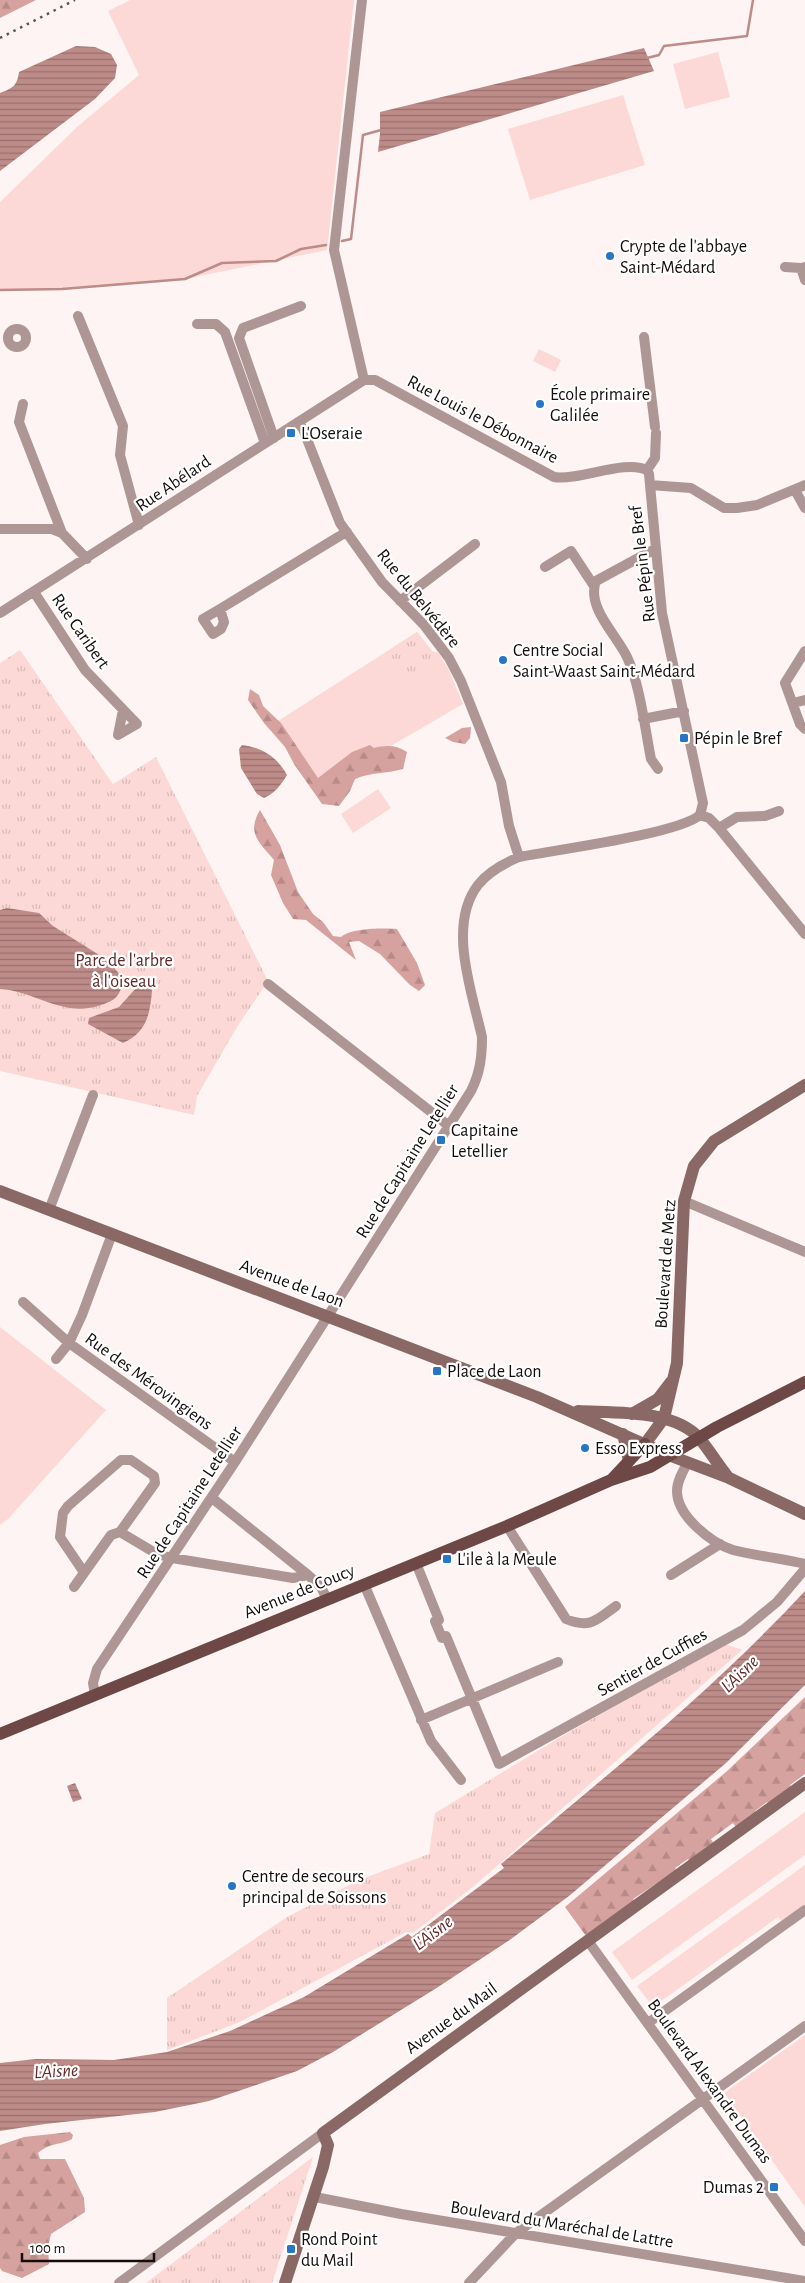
<svg xmlns="http://www.w3.org/2000/svg" width="805" height="2283" viewBox="0 0 805 2283" font-family="'Alegreya Sans',sans-serif">
<style>
.grass{fill:#fcd9d6}
.forest{fill:url(#forest-firs)}
.park{fill:url(#park-tufts)}
.water{fill:url(#water-rules)}
.lines{fill:none;stroke-linecap:round;stroke-linejoin:round}
.stream{stroke:#bd8b88;stroke-width:2.5}
.street{stroke:#ad9694;stroke-width:10}
.secondary{stroke:#896866;stroke-width:12}
.primary{stroke:#6e4846;stroke-width:12}
.rail{stroke:#5c5453;stroke-width:2.5;stroke-dasharray:2.5 5;stroke-linecap:butt}
.poi-dot{fill:#2776c5;stroke:#fff;stroke-width:2}
.labels{text-anchor:middle;stroke-width:4.5;stroke-linejoin:round;paint-order:stroke}
.poi-label{font-size:18px;fill:#140d0c;stroke:#fff;text-anchor:start}
.street-label{font-size:18px;fill:#140d0c;stroke:#fff}
.park-label{font-size:18px;fill:#632424;stroke:#fff}
.water-label{font-size:19px;font-style:italic;fill:#682929;stroke:#fff}
</style>
<defs>
<pattern id="forest-firs" width="22" height="20" patternUnits="userSpaceOnUse" patternTransform="scale(1.25)"><rect width="22" height="20" fill="#d6a29f"/><path d="M5 1l3.5 6h-7zM16 11l3.5 6h-7z" fill="#b78a88"/></pattern>
<pattern id="park-tufts" width="24" height="20" patternUnits="userSpaceOnUse" patternTransform="scale(1.25)"><rect width="24" height="20" fill="#fcd9d6"/><path d="M3 7l-1-3M5 7V3M7 7l1-3M15 17l-1-3M17 17v-4M19 17l1-3" fill="none" stroke="#d7b9b6"/></pattern>
<pattern id="water-rules" width="6" height="5" patternUnits="userSpaceOnUse" patternTransform="scale(1.25)"><rect width="6" height="5" fill="#bd8b88"/><path d="M0 2.5h6" fill="none" stroke="#98706e"/></pattern>
</defs>
<rect width="100%" height="100%" fill="#fdf4f3"/>
<path class="grass" d="M130,0H354L327,250L185,279L62,289L0,290V202L77,127L139,75L108,11Z
M718,52L730,97L685,109L673,64Z
M623,95L645,165L530,200L508,129Z
M539,349L561,360L555,372L533,361Z
M417,632L432,651L438,653L448,668L463,704L322,786L278,721Z
M378,789L391,808L353,833L341,814Z
M0,1327L106,1410L8,1519L0,1525Z
M805,1812V1855L632,1980L612,1952Z
M805,1865V1905L782,1922L778,1917L653,2007L637,1986Z
M805,2035V2207L724,2093Z"/>
<path class="forest" d="M0,0H36L0,18Z
M250,689L259,695L263,706L281,723L318,778L352,752L370,745L374,748C387,745 396,745 407,752L403,769C386,774 371,772 355,779L350,791L339,806L322,804L294,764L285,747L264,723L248,700Z
M471,727L470,738L465,744L453,742L445,738L462,728Z
M260,810L280,845L298,892L313,914L323,922L333,936L341,937C351,928 383,928 397,929L417,963L425,985L419,991L410,985L380,954L359,941L349,942L356,960L306,920L293,919L283,903L271,875L274,860C260,843 246,834 260,810Z
M805,1697V1774L790,1785L791,1787L769,1804L767,1802L755,1811L756,1813L736,1827L733,1823L711,1839L714,1844L690,1861L688,1859L675,1868L677,1870L633,1899L634,1901L586,1936L565,1907L726,1772Z
M70,2132L73,2135L72,2139C58,2146 51,2142 38,2153L40,2159H65L84,2198L85,2212L51,2234L48,2247L49,2264L22,2278L2,2271L0,2268V2145L24,2137Z"/>
<path class="park" d="M417,632L432,651L438,653L442,659L408,689L386,652Z
M20,650L113,784L156,757L268,981L237,1027L197,1096L194,1115L0,1071V663Z
M725,1644L742,1650L473,1887L413,1933L406,1932L240,2022L167,2050V1998L287,1917L359,1880L429,1854L435,1813L559,1738Z
M313,2157L272,2283H146Z"/>
<path class="water" d="M76,46L95,47L111,54L117,65L115,78L95,99L0,171V93C13,88 17,86 19,72Z
M644,48L654,71L378,152L380,134V112Z
M242,745C263,748 277,757 287,775C281,785 275,793 264,798L257,794L241,768L239,749Z
M7,908L39,913L53,926L104,958L117,971L123,980C120,998 114,1001 98,1006C62,1017 35,991 0,989V910Z
M146,985L151,988L152,991C150,1015 146,1033 123,1043L88,1024L89,1018L119,1007L137,987Z
M805,1591V1685L726,1763L569,1896L511,1939L435,1989L333,2052L297,2071L209,2101L155,2112L45,2124L0,2131V2063L36,2059L114,2060L167,2052L230,2031L304,1997L408,1934L412,1937L504,1868L501,1864C605,1777 712,1691 805,1591Z
M75,1783L82,1799L73,1802L67,1786Z"/>
<g class="lines">
<path class="stream" d="M647,58L659,55L664,46L747,36L753,0
M342,241L351,239L363,135L381,130
M0,290L62,289L185,279L222,263L276,261L301,249L326,245"/>
<path class="street" d="M362,0L334,250L364,380
M785,267L801,268
M805,267L801,268L805,280
M78,316L123,426L120,455L139,525
M197,324H216L225,332L265,443
M8 338a9 9 0 1 1 18 0a9 9 0 1 1-18 0Z
M644,337L655,427
M364,380H375L554,477C579,481 625,459 647,470
M23,404L19,422L62,533
M298,422L303,429L340,523L382,582L424,625L449,658L461,681L501,782L509,826L519,857
M274,438L239,338L243,328L301,306
M647,470L649,474L662,613L698,780L703,803L700,815
M647,470L655,458L656,433
M650,485L691,488L724,508H737L757,505L805,485
M795,490L805,508
M0,529H52L62,533L87,559
M655,549L596,581C586,607 616,634 627,657C640,684 645,729 651,759L658,769
M545,567L571,551L594,586
M34,592L85,670L137,724L118,735L123,710
M400,601L475,544
M220,609L224,622L221,629L213,634L203,619L220,609L338,537L347,532
M0,613L364,380
M805,651L785,683L800,724L805,729
M793,703L805,700
M643,719L684,711
M700,815L709,818L719,828L805,934
M719,828L737,817L765,816L779,811
M268,984L449,1126
M684,1201L805,1252
M49,1210L93,1095
M112,1234L82,1315L69,1343L235,1462
M23,1302L69,1343L56,1359
M688,1462C683,1471 677,1481 677,1491C677,1516 711,1543 733,1550C756,1556 781,1558 805,1564
M212,1498L308,1575
M507,1526L566,1619C590,1629 597,1620 616,1606
M120,1532L157,1554L172,1558L293,1578L308,1575L321,1587L327,1599
M416,1563L439,1620L435,1621L442,1638L446,1636L499,1764L743,1630L777,1602L805,1569
M671,1575L720,1544
M364,1584L431,1741L461,1780
M74,1587L111,1535L120,1532L155,1483L154,1476L131,1460H121L68,1506L63,1513L60,1537L83,1571
M95,1695L93,1683L97,1669L235,1462L471,1091C480,1073 482,1057 482,1037C472,992 447,925 478,885C488,872 505,863 519,857C555,850 678,834 700,815
M421,1720L558,1662
M588,1941L805,2241
M648,2023L805,1910
M315,2197L401,2214L805,2281
M119,2283L323,2133
M469,2283L516,2233L805,2026"/>
<path class="secondary" d="M0,1191L537,1397L671,1456L729,1478L805,1514
M578,1411C615,1413 674,1409 700,1439C710,1451 718,1465 728,1477
M632,1414L658,1399L671,1382
M623,1434L629,1461
M645,1444L664,1418L677,1363L684,1201L694,1166L714,1141L805,1085
M285,2283L323,2167L328,2145L323,2133L805,1783"/>
<path class="primary" d="M613,1478L645,1444
M0,1734L507,1526L611,1480L650,1467L717,1427L805,1382"/>
<path class="rail" d="M0,38L75,0"/>
</g>
<g class="poi-dot">
<circle cx="610" cy="256" r="5"/>
<circle cx="540" cy="404" r="5"/>
<rect x="286" y="428" width="10" height="10" rx="2.5"/>
<circle cx="503" cy="660" r="5"/>
<rect x="679" y="733" width="10" height="10" rx="2.5"/>
<rect x="436" y="1135" width="10" height="10" rx="2.5"/>
<rect x="432" y="1366" width="10" height="10" rx="2.5"/>
<circle cx="585" cy="1448" r="5"/>
<rect x="442" y="1554" width="10" height="10" rx="2.5"/>
<circle cx="232" cy="1886" r="5"/>
<rect x="769" y="2182" width="10" height="10" rx="2.5"/>
<rect x="286" y="2244" width="10" height="10" rx="2.5"/>
</g>
<g class="labels">
<g class="poi-label">
<text x="620" y="252">Crypte de l'abbaye<tspan x="620" dy="21">Saint-Médard</tspan></text>
<text x="550" y="400">École primaire<tspan x="550" dy="21">Galilée</tspan></text>
<text x="301" y="439">L'Oseraie</text>
<text x="513" y="656">Centre Social<tspan x="513" dy="21">Saint-Waast Saint-Médard</tspan></text>
<text x="694" y="744">Pépin le Bref</text>
<text x="451" y="1136">Capitaine<tspan x="451" dy="21">Letellier</tspan></text>
<text x="447" y="1377">Place de Laon</text>
<text x="595" y="1454">Esso Express</text>
<text x="457" y="1565">L'ile à la Meule</text>
<text x="242" y="1882">Centre de secours<tspan x="242" dy="21">principal de Soissons</tspan></text>
<text x="764" y="2193" text-anchor="end">Dumas 2</text>
<text x="301" y="2245">Rond Point<tspan x="301" dy="21">du Mail</tspan></text>
</g>
<g class="street-label">
<text transform="translate(483 419) rotate(28)" y="6">Rue Louis le Débonnaire</text>
<text transform="translate(173 483) rotate(-34)" y="6">Rue Abélard</text>
<text transform="translate(642 564) rotate(-97)" y="6">Rue Pépin le Bref</text>
<text transform="translate(419 598) rotate(51)" y="6">Rue du Belvédère</text>
<text transform="translate(81 631) rotate(55)" y="6">Rue Caribert</text>
<text transform="translate(407 1161) rotate(-58)" y="6">Rue de Capitaine Letellier</text>
<text transform="translate(665 1264) rotate(-86)" y="6">Boulevard de Metz</text>
<text transform="translate(292 1283) rotate(20)" y="6">Avenue de Laon</text>
<text transform="translate(149 1381) rotate(36)" y="6">Rue des Mérovingiens</text>
<text transform="translate(189 1502) rotate(-57)" y="6">Rue de Capitaine Letellier</text>
<text transform="translate(299 1591) rotate(-22)" y="6">Avenue de Coucy</text>
<text transform="translate(652 1662) rotate(-29)" y="6">Sentier de Cuffies</text>
<text transform="translate(451 2018) rotate(-36)" y="6">Avenue du Mail</text>
<text transform="translate(710 2081) rotate(54)" y="6">Boulevard Alexandre Dumas</text>
<text transform="translate(562 2224) rotate(9)" y="6">Boulevard du Maréchal de Lattre</text>
</g>
<g class="park-label">
<text x="124" y="966">Parc de l'arbre<tspan x="124" dy="21">à l'oiseau</tspan></text>
</g>
<g class="water-label">
<text transform="translate(739 1673) rotate(-44)" y="7">L'Aisne</text>
<text transform="translate(432 1932) rotate(-37)" y="7">L'Aisne</text>
<text transform="translate(56 2070) rotate(-3)" y="7">L'Aisne</text>
</g>
</g>
<path d="M22 2253v8h132v-8" fill="none" stroke="#140d0c" stroke-width="2.5"/>
<text x="30" y="2253" font-size="15" fill="#140d0c" stroke="#ffffff" stroke-width="4" paint-order="stroke">100 m</text>
</svg>
